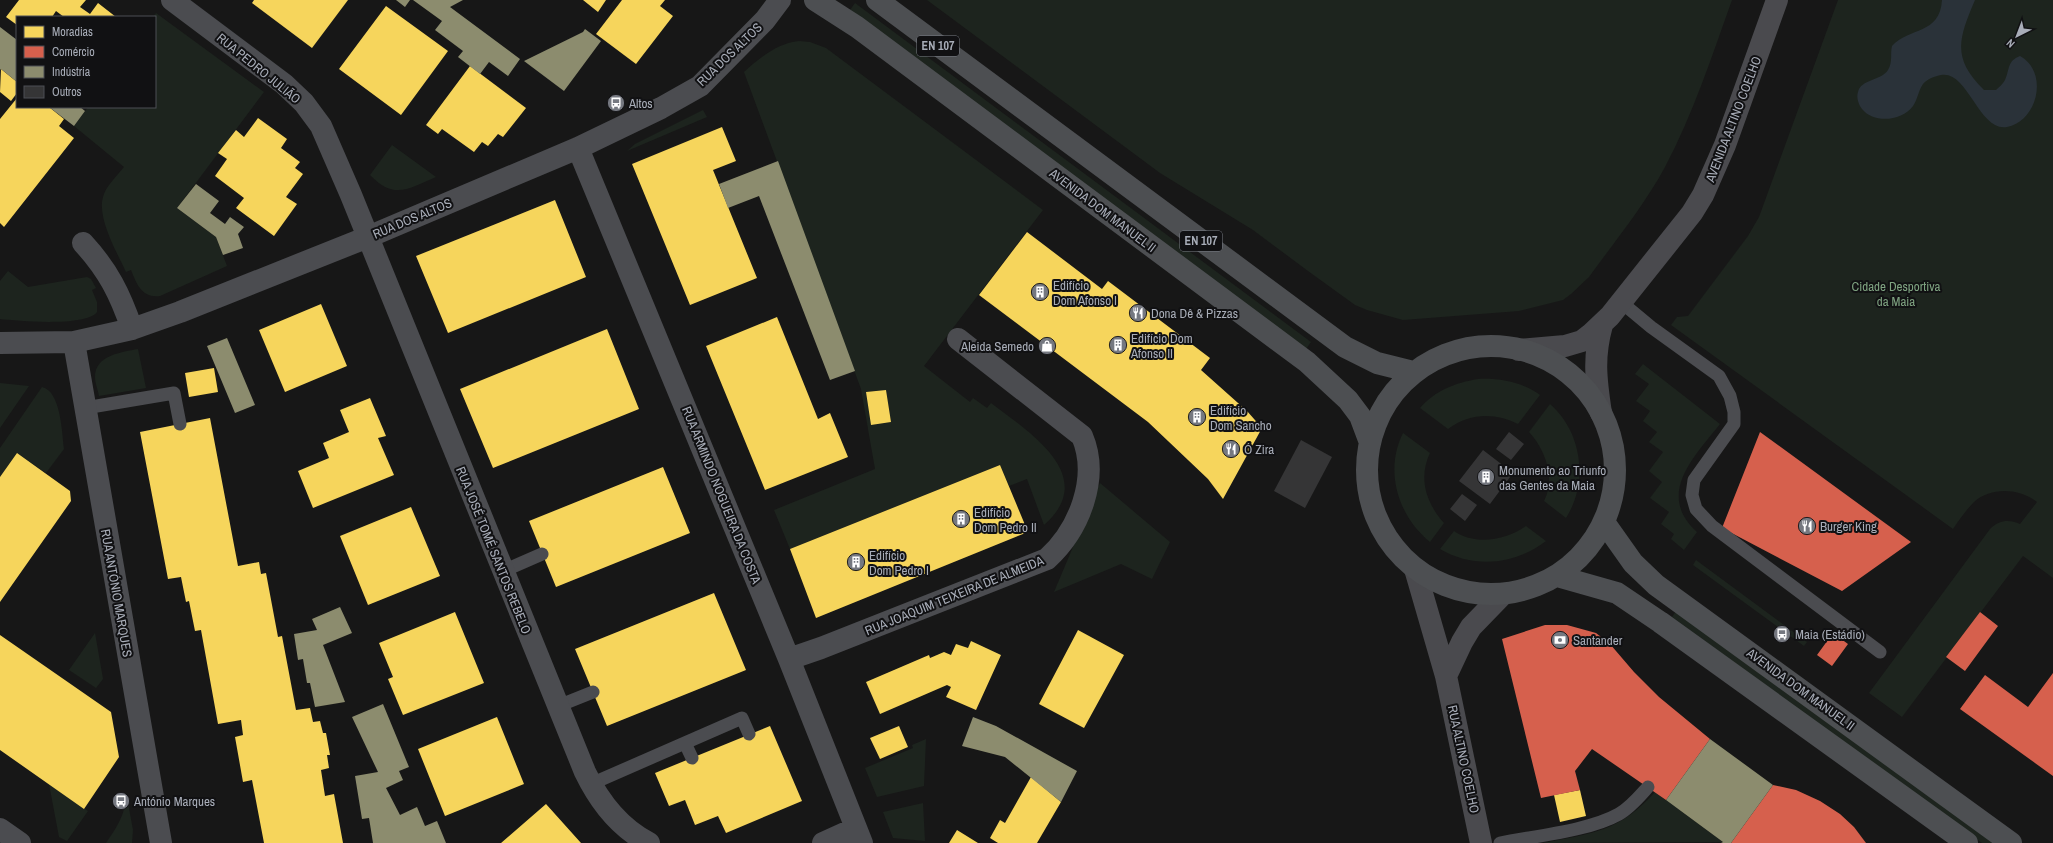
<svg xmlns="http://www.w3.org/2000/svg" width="2053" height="843" viewBox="0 0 2053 843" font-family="'Archivo Narrow',sans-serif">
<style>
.green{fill:#1d241e;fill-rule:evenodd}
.water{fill:#2a3239}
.homes{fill:#f6d55c}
.shops{fill:#d6604d}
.industry{fill:#8c8c6e}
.building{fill:#353536}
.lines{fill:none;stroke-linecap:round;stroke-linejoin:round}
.lane{stroke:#4b4c50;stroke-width:13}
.street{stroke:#4b4c50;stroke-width:22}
.secondary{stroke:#4a4a4e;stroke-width:22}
.primary{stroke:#4d4f52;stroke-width:22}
.labels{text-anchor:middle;stroke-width:4;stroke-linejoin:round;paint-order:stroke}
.shield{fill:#111113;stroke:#7b7e86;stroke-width:1}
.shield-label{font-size:12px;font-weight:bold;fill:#a8adb8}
.street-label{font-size:13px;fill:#a8adb8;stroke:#111113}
.poi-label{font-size:13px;fill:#a8adb8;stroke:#111113;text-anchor:start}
.park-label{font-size:13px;fill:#7fa381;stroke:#111113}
</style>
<rect width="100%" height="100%" fill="#171717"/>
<path class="green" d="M927,0H1732C1712,56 1693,114 1665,167C1644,206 1615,241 1589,277L1571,294L1563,300L1519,311L1403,320L1367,310L1355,305L1308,271L1253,230L1160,173Z
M1838,0H2053V578L2023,556L1902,717L1869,693L1990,529C1999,520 2009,519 2020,524L2037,502C2019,488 1991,487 1974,502C1966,510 1959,520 1953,529L1671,325L1677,317L1688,316L1748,236L1759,217Z
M855,3L1311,342L1306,349L850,10Z
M156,13L264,92L177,208L216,237L227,266L160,296C142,298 137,285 131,270L126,272C117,252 95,216 104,194C108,184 117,176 124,167L74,126L88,107H155V17H153Z
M799,41L810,42L826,48L1043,210L924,366L970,402L973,398L987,408L991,403C1029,432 1100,476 1044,525L1027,479L1009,486L1000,465L790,549L774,510L875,469L861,389L744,72C759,58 778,43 799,41ZM886,390L891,422L871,425L866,392Z
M703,110L707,117L627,151L635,144Z
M392,145L436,177C408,189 394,200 370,175Z
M8,271L28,287L87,277L91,279L96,288L92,290L97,302V312C86,327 18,321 0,319V281Z
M138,349L146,388L99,396C98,390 95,383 95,377C95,355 122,352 138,349Z
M1643,364L1720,424C1695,456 1655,494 1697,532L1684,550L1671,539L1674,534L1661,524L1669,512L1650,498L1662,482L1649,471L1663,452L1649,442L1657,432L1643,421L1650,411L1636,401L1649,384L1635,374Z
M1478,379C1500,378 1522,382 1540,395L1518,424C1495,412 1469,413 1448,429L1420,408C1436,390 1455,383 1478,379Z
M0,383L29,386L0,428Z
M42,387C61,391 62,433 64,449L46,473L17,453L0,477V448Z
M1550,404C1582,432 1589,482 1566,518L1544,501C1556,478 1545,449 1529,432Z
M1403,433L1430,453C1418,478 1426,503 1444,523L1430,542C1398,516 1384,471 1403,433Z
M1100,483L1170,542L1152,579L1121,564L1054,592Z
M1526,526L1546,541C1515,565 1474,569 1440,549L1454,531C1476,546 1506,540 1526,526Z
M1696,560L1807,642L1804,646L1693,565Z
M1676,611L1994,843H1982L1672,617Z
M95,633L103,679L96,688L69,670Z
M926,739L924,786L877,797L865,768L913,748L912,745Z
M49,784L88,811L67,841L59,837Z
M126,792L133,830L132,843H106C117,827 127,812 126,792Z
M1655,792L1723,842L1543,843C1593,833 1619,832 1655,792Z
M923,803L925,841L893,838L883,812Z"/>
<path class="water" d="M1942,0H1975C1959,38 1951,58 1984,90H1996C1999,87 2003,84 2005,80C2010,69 2007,61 2020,56C2049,72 2038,121 2007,127C1979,132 1968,70 1941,75C1935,76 1927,79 1923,84C1918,91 1918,99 1913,106C1902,121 1874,124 1862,109C1859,105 1856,98 1858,92C1861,79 1881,81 1888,70C1893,62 1890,54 1892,46C1909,27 1940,35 1942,0Z"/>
<path class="homes" d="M19,0H86L80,7L90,14L98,3L116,17H64L56,11L52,17H17V25L6,17Z
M254,0H348L312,48L252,3Z
M583,0H606L598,12Z
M622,0H665L660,6L673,16L636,64L596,34Z
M386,6L448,51L401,115L339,69Z
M470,66L526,108L503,137L498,134L488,146L482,142L474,152L442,129L438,134L426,125Z
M1,69L17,82V93L11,101L0,92Z
M17,98V107H49L64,119L59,126L74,138L4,227L0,223V119Z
M258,118L287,139L281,148L300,162L295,168L303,174L286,197L297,204L274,236L236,208L244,198L215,176L227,159L218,153L236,130L244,137Z
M722,127L736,161L713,170L757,278L690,305L632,164Z
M555,200L586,277L448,333L416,256Z
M1027,232L1102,289L1108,281L1210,358L1201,370L1247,411L1262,428L1223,499L1208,479L1148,422L979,295Z
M321,304L347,366L285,392L259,330Z
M777,317L818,419L830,413L848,457L765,490L706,346Z
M607,329L639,409L493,468L460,389Z
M214,368L218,392L189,397L185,373Z
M886,390L891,422L871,425L866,392Z
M370,398L386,436L378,438L394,475L313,508L298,471L329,458L323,443L349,432L340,410Z
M210,418L238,566L259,562L261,574L266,573L278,637L282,636L296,710L310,708L313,722L320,721L323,733H326L330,755H327L329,768L321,770L325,796L334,794L343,843H264L252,780L243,782L235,737L243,735L241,720L218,724L201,630L195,631L189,601L186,602L181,577L168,579L140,432Z
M17,453L70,491L71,501L0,602V477Z
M1000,465L1028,532L816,618L790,549Z
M663,467L690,533L556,587L529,521Z
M411,507L440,576L368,605L340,536Z
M714,593L746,670L607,726L575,649Z
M455,612L484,683L403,715L388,679L393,677L379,643Z
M1078,630L1124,655L1084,728L1039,704Z
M0,635L111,712L119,757L84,809L0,750Z
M971,641L1001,655L976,710L946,697L951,687L947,685L880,714L866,682L929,655L930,658L944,652L951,655L956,644L968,648Z
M497,717L524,784L445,816L418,749Z
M770,726L802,801L726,833L718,816L695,825L685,800L669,806L655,773Z
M899,726L908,747L880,759L870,738Z
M1031,777L1061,802L1037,843H998L990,838L1000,820L1005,823Z
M1580,790L1586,816L1560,822L1554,795Z
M546,804L581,843H501Z
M957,830L978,843H949Z"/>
<path class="shops" d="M1760,432L1911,542L1842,591L1722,528Z
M1980,612L1998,626L1965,671L1946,657Z
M1545,625H1567L1596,633L1610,644L1634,672L1659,697L1710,739L1666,800L1592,749L1575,771L1580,790L1541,798L1502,639Z
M1833,633L1848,644L1832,666L1817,655Z
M2053,673V776L1960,709L1985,675L2028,707Z
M1773,785L1796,790L1820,801L1840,814L1854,827L1866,843H1731Z"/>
<path class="industry" d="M396,0H410L405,7Z
M413,0H463L450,7L520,59L508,76L489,62L480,74L458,57L463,51L435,30L442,21Z
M0,27L17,40V82L1,69L0,70Z
M585,29L601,41L564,91L524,61L583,32Z
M49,107H80L85,111L74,126Z
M778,161L855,371L830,380L759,196L728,208L719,184Z
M196,184L219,201L210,213L225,224L230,217L244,227L238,234L243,248L223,255L216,237L177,208Z
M227,338L255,405L235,413L207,346Z
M340,607L352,633L323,645L345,702L315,707L310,683H307L303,659L298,660L294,634L317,630L312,619Z
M383,704L409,767L399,771L403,780L386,788L400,815L417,807L425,826L437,821L446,843H373L369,818L362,819L355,776L378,772L352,717Z
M973,717L996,726L1077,771L1061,802L1005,757L962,746Z
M1710,739L1773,785L1731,843H1721L1723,842L1666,800Z"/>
<path class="building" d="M1509,432L1524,444L1511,460L1496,449Z
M1301,440L1332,457L1305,508L1274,491Z
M1483,450L1513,473L1490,504L1459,481Z
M1462,494L1477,505L1465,521L1450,509Z"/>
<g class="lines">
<path class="lane" d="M1621,302L1651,327L1719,376L1730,396L1734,412V424L1694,480L1692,495L1696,509L1712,526L1880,652
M85,408L174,393L180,424
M503,571L542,554
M558,706L593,692
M685,743L692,758
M591,784L742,718L749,734
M1500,843C1534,836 1589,831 1619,814C1630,808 1639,797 1648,787"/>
<path class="street" d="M172,0L284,84L304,103L321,126L351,195L585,772C599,801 620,828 649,843
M578,148L789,659L862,843
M83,243C108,270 120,294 132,329
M74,342L161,843
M0,343L74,342L132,329L180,312L368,237L578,148L661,108L700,86L765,20L780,0
M789,659L821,648L1047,559C1079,530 1100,478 1082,436L958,339
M0,829L20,843
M823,843L856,828"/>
<path class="secondary" d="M1519,350L1565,346L1582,341L1591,334L1610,316L1692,213L1703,195L1725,145L1777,0
M1601,413C1596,380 1593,357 1602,325
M1415,569L1446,676L1481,843
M1446,676L1462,642L1471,627L1503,594"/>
<path class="primary" d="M815,0L857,27L1307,362L1348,400L1360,416L1369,440
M877,0L1345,347L1377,363L1413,372
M1367 470a124 124 0 1 1 248 0a124 124 0 1 1-248 0Z
M1604,522L1633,563L1656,585L2011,843
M1557,576L1617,593L1660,622L1967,843"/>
</g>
<defs>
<symbol id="bus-disc" viewBox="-11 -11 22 22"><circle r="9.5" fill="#757880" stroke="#111113"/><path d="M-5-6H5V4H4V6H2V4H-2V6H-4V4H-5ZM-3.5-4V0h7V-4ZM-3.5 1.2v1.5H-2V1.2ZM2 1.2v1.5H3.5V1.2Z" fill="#fff"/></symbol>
<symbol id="building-disc" viewBox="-11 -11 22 22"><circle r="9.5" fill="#757880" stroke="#111113"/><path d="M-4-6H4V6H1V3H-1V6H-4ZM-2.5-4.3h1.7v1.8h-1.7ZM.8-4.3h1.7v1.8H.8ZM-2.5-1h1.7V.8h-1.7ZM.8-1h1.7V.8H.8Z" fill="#fff"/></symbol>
<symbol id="restaurant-disc" viewBox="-11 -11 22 22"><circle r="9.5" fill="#757880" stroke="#111113"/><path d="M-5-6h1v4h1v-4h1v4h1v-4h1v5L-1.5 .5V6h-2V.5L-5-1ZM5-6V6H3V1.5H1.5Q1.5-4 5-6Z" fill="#fff"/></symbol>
<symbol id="shop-disc" viewBox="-11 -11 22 22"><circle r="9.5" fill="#757880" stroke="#111113"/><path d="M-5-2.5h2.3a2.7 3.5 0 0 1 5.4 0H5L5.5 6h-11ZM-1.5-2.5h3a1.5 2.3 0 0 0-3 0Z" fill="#fff"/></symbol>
<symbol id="bank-disc" viewBox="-11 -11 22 22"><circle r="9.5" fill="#757880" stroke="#111113"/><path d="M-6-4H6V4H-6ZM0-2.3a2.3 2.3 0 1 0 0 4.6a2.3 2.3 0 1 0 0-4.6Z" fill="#fff"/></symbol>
</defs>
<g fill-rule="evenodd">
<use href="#bus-disc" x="606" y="93" width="20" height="20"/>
<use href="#building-disc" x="1030" y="282" width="20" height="20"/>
<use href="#restaurant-disc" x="1128" y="303" width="20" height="20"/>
<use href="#building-disc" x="1108" y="335" width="20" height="20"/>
<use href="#shop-disc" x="1037" y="336" width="20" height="20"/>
<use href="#building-disc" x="1187" y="407" width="20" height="20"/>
<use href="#restaurant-disc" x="1221" y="439" width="20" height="20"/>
<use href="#building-disc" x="1476" y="467" width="20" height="20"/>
<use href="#building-disc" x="951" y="509" width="20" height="20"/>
<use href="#restaurant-disc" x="1797" y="516" width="20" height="20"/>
<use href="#building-disc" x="846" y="552" width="20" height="20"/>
<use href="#bus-disc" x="1772" y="624" width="20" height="20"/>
<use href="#bank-disc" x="1550" y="630" width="20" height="20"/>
<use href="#bus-disc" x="111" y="791" width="20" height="20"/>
</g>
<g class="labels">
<g class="shield">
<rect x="917" y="36" width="42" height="20" rx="3"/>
<rect x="1180" y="231" width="42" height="20" rx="3"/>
</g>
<g class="shield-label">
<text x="938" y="50">EN 107</text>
<text x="1201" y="245">EN 107</text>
</g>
<g class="street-label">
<text transform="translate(729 54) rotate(-44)" y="5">RUA DOS ALTOS</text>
<text transform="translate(259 68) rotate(39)" y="5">RUA PEDRO JULIÃO</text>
<text transform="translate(1733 119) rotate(-69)" y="5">AVENIDA ALTINO COELHO</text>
<text transform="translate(1103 210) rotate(37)" y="5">AVENIDA DOM MANUEL II</text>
<text transform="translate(412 218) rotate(-23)" y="5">RUA DOS ALTOS</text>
<text transform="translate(722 495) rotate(68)" y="5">RUA ARMINDO NOGUEIRA DA COSTA</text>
<text transform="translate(494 550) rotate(68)" y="5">RUA JOSÉ TOMÉ SANTOS REBELO</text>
<text transform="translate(117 593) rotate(80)" y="5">RUA ANTÓNIO MARQUES</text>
<text transform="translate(954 595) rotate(-22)" y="5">RUA JOAQUIM TEIXEIRA DE ALMEIDA</text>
<text transform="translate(1801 689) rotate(36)" y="5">AVENIDA DOM MANUEL II</text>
<text transform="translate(1464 759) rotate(78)" y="5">RUA ALTINO COELHO</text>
</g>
<g class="poi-label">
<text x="629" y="108">Altos</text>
<text x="1053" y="290">Edifício<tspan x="1053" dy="15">Dom Afonso I</tspan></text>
<text x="1151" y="318">Dona Dê &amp; Pizzas</text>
<text x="1131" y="343">Edifício Dom<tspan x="1131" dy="15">Afonso II</tspan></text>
<text x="1034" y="351" text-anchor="end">Aleida Semedo</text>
<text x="1210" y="415">Edifício<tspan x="1210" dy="15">Dom Sancho</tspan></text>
<text x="1244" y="454">Ó Zira</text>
<text x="1499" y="475">Monumento ao Triunfo<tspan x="1499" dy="15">das Gentes da Maia</tspan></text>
<text x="974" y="517">Edifício<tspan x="974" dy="15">Dom Pedro II</tspan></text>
<text x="1820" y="531">Burger King</text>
<text x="869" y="560">Edifício<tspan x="869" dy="15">Dom Pedro I</tspan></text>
<text x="1795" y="639">Maia (Estádio)</text>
<text x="1573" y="645">Santander</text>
<text x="134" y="806">António Marques</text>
</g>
<g class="park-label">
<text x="1896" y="291">Cidade Desportiva<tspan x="1896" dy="15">da Maia</tspan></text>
</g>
</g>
<rect x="16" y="16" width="140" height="92" fill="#111113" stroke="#4d4f55"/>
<rect x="24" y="26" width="20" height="12" fill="#f6d55c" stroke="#4d4f55"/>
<text x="52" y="36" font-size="12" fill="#a8adb8">Moradias</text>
<rect x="24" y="46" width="20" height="12" fill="#d6604d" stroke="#4d4f55"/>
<text x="52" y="56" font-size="12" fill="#a8adb8">Comércio</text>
<rect x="24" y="66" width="20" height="12" fill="#8c8c6e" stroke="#4d4f55"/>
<text x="52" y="76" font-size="12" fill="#a8adb8">Indústria</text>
<rect x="24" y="86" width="20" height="12" fill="#353536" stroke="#4d4f55"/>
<text x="52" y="96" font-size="12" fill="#a8adb8">Outros</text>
<g transform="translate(2017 36) rotate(222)" stroke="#111113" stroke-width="3" paint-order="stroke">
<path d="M0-3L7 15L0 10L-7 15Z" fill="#a8adb8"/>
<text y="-6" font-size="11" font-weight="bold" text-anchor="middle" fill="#a8adb8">N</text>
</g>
</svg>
